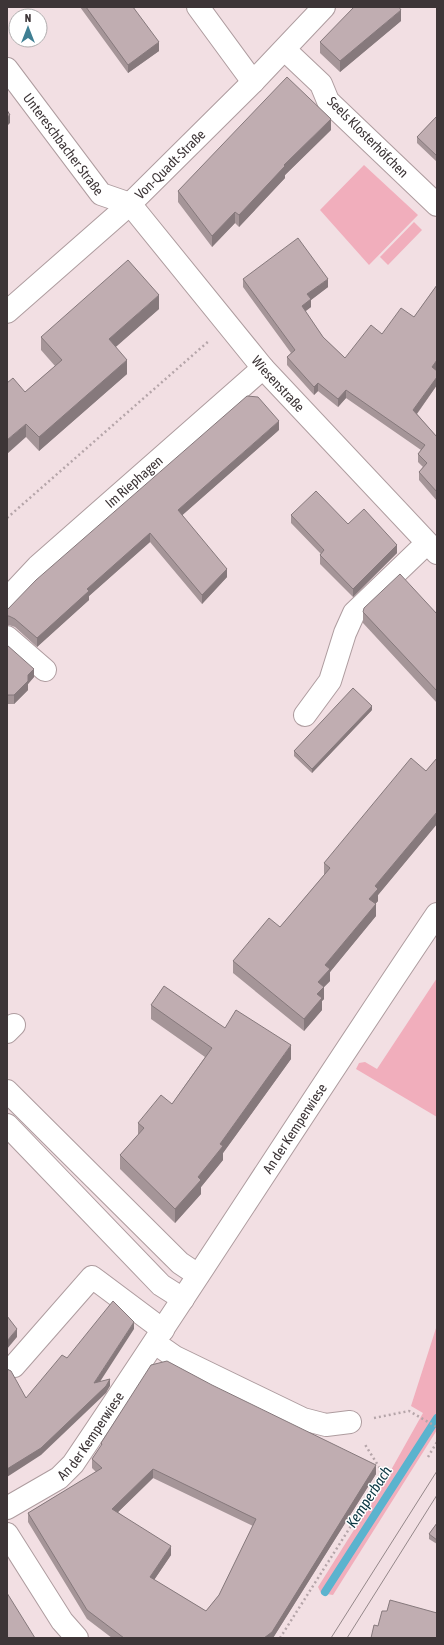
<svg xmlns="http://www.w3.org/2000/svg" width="444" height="1645" viewBox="0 0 444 1645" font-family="'Asap Condensed',sans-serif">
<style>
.green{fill:#f1aebc}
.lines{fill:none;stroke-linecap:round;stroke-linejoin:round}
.stream{stroke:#5bb3ce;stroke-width:8}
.minor-casing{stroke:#ae9c9f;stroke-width:24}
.path{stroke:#b5a5a9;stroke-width:2.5;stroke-dasharray:2 3;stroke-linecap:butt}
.minor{stroke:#fff;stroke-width:22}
.tram{stroke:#948789;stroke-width:1}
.wall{fill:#a59598;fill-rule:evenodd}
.shaded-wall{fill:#86797c}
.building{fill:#c0adb1;stroke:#86797c;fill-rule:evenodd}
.labels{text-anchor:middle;stroke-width:3;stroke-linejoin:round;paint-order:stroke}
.street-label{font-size:14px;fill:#3d3537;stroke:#fff}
.water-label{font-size:15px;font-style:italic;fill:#0d3743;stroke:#fff}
</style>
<rect width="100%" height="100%" fill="#f2dfe3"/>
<path class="green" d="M364,165L418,215L369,265L320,210Z
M414,222L422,230L388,265L380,257Z
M437,978V1117L356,1069L359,1063L365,1062L377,1069Z
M437,1325V1430L333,1595L321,1593L318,1587L386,1479L423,1413L411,1406Z"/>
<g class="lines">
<path class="stream" d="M325,1592L437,1418"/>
<defs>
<g id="minor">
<path d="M198,7L253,82"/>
<path d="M285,50L321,84L328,101L437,205"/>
<path id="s1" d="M7,69L101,194L130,204"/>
<path id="s2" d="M130,204L263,368L437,553"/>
<path id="s3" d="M7,312L130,204L253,82L324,7"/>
<path id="s4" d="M7,599L38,566L263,368"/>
<path d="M7,637L45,670"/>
<path d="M305,715L330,681L345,633L354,613L427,543"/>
<path d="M7,1032L14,1025"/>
<path d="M7,1091L180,1263L198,1275"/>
<path d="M7,1125L161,1285L183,1299"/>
<path d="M155,1343L175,1357L303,1419L326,1425L350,1422"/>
<path d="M14,1366L92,1277L163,1330"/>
<path id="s5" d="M7,1508L59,1478L73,1464C196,1282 314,1096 437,914"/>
<path d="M7,1534L62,1621L77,1638"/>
</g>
</defs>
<use href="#minor" class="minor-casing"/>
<path class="path" d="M7,518L210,340
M374,1418L409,1411L437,1427
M428,1457L437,1442
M280,1638L382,1477L381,1470L364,1443"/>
<use href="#minor" class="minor"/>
<path class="tram" d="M331,1638L437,1471
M347,1638L437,1495"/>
</g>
<path class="wall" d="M80,7H133L159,51L128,73Z
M401,21L340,72L320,53V42Z
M437,116V162L417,143V137Z
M331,130L285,175V178L239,227L235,223L212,247L178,202V191Z
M243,279L328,287L311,300V307L305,311L323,337L345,358L382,334L414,317L437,285V368L436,370L437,371V385L417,414L437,437V501L419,480V472L423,467L418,462V454L421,450L346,398L338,407L318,391L314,395L287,365V357L291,353L243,287Z
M159,309L115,347L127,374L39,451L26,437L25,392L55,366L41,350V337Z
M279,430L182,515L227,577L202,604L150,542L89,596V600L37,647L15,627L9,625H7V610Z
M291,515L348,524L397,553L353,597L320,564V555L321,554L291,523Z
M363,612L437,614V703L363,623Z
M7,645L34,677L28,684V690L14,704H8L7,706Z
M372,710L312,773L294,756V751Z
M437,758V824L378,895V901L375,904L376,916L330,972V981L324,987V999L322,1001V1010L304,1031L233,973V961L280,927L324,875V863L426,771Z
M151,1005L225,1028L291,1059L223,1153V1160L201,1187V1194L175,1223L120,1169V1155L138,1135V1123L172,1104L205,1057L151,1019Z
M101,1443L376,1474L273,1638H112L87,1619L28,1522V1513L96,1472L92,1468V1459L101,1446ZM153,1478L253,1526L219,1595L206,1611L154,1580L171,1555L118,1512Z
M437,1523V1544L429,1539V1534Z"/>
<path class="shaded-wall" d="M401,10V21L340,72V61Z
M159,42V51L128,73V65Z
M10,115V123L7,126V117Z
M331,119V130L285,175V178L239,227V215L284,165Z
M235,212V223L212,247V236Z
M328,279V287L311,300V307L302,314V306L307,294Z
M159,295V309L109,353V339Z
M127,360V374L39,451V437Z
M437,360V368L432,375V367Z
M437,377V385L413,419V410Z
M318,383V391L314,395V387Z
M346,390V398L338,407V399Z
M279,421V430L178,519V510Z
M26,424V437L7,454V440Z
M150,533V542L89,596V600L37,647V638L87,589Z
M397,545V553L353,597V589Z
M227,569V577L202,604V595Z
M34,669V677L28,684V690L14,704V695L28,675Z
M8,695V704L7,706V697Z
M372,706V710L312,773V769Z
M437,812V824L378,895V901L369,911V899L375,886Z
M376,904V916L330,972V981L324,987V999L322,1001V1010L304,1031V1019L325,965Z
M291,1045V1059L223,1153V1160L201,1187V1194L175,1223V1209L220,1144Z
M134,1322V1329L94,1391V1383Z
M17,1329V1337L7,1349V1341Z
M110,1379V1386L106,1393L41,1455L7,1477V1469Z
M376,1465V1474L273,1638H264Z
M153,1469V1478L112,1518V1509Z
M171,1546V1555L150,1586V1577Z"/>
<path class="building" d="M86,7H133L159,42L128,65Z
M354,7H399L401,10L340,61L320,42Z
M287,77L331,119L284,165L285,166L239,215L235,212L212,236L178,191Z
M7,110L10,115L7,117Z
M437,116V156L417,137Z
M298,238L328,279L307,294L311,299L302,306L323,337L345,358L371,325L382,334L401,308L414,317L437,285V360L432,367L437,371V377L413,410L437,437V492L419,472L427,463L418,454L425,445L346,390L338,399L318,383L314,387L287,357L295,350L243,279Z
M128,260L159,295L109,339L127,360L39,437L26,424L7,440V383L13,378L25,392L62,360L41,337Z
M247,396L258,397L279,421L178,510L227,569L202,595L150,533L87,589L89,591L37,638L15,619L9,616H7V610L36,580Z
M316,491L348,524L364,509L397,545L353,589L320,555L324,550L291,515Z
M400,574L437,614V691L363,612L364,608Z
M7,645L34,669L28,675V681L14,695H8L7,697Z
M353,688L372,706L312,769L294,751Z
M411,758L426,771L437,758V812L375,886L378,889L369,899L376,904L325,965L330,969L318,982L324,987L317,994L322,998L304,1019L233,961L269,918L280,927L330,868L324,863Z
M164,986L225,1028L236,1010L291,1045L220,1144L223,1146L198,1177L201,1180L175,1209L120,1155L144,1128L138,1123L161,1095L172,1104L212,1048L151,1005Z
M113,1301L134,1322L94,1383L110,1379L106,1386L41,1448L7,1469V1369L11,1371L26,1398L62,1355L67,1358Z
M7,1316L17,1329L7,1341Z
M167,1361L212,1385L376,1465L272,1632L264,1638H124L87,1610L28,1513L102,1468L92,1459L102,1444L101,1443L151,1365ZM153,1469L256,1519L219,1595L206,1611L150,1577L171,1546L112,1509Z
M437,1523V1540L429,1534Z
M7,1593L35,1638H7Z
M390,1600L437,1613V1638H371L374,1625L378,1626L382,1611H387Z"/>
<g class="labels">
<g class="street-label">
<text transform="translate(368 137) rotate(45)" y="5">Seels Klosterhöfchen</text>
<text dy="5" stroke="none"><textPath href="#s1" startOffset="94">Untereschbacher Straße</textPath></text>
<text dy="5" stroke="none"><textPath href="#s3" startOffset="220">Von-Quadt-Straße</textPath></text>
<text dy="5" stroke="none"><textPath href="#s2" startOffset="233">Wiesenstraße</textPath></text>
<text dy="5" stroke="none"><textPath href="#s4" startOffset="173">Im Riephagen</textPath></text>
<text dy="5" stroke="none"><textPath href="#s5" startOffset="482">An der Kemperwiese</textPath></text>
<text dy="5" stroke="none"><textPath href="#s5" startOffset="113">An der Kemperwiese</textPath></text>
</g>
<g class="water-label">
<text transform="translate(369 1497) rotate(-57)" y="5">Kemperbach</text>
</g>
</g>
<rect width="444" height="1645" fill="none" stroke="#3d3537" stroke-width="16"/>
<g transform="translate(28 28)"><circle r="19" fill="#ffffff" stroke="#b1aeaf"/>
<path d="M0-3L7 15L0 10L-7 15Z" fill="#3f7f93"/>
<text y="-6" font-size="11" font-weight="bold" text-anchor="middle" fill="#3d3537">N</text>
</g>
</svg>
